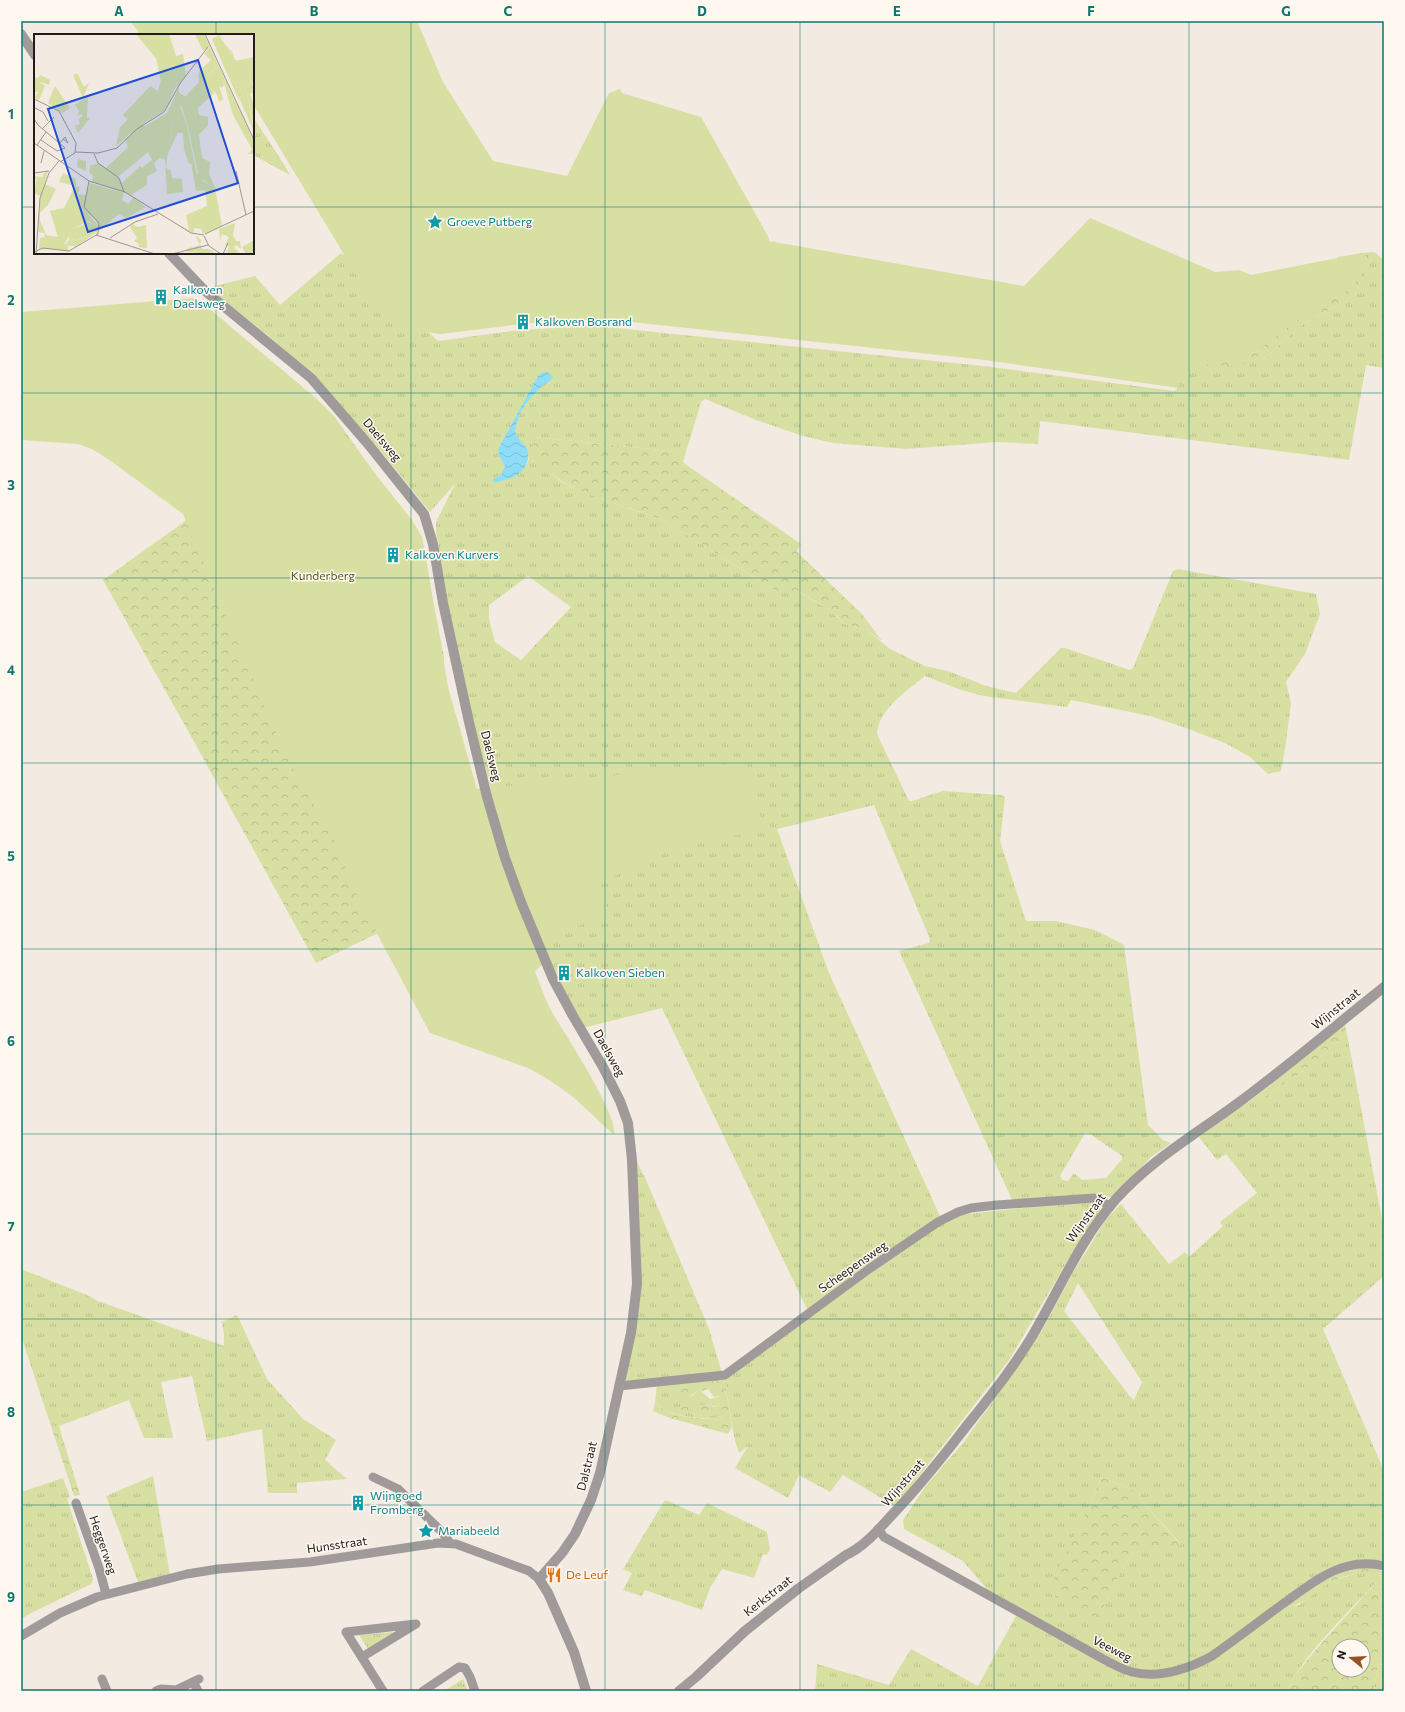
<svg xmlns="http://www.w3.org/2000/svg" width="1405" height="1712" viewBox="0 0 1405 1712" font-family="Commissioner,sans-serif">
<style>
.grass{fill:url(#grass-tufts);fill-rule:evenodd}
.forest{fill:url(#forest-crowns);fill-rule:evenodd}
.green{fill:#d7e0a2}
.water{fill:url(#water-waves)}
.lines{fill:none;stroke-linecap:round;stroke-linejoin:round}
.minor{stroke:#a09b9a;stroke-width:9}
.tertiary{stroke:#a09b9a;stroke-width:10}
.grid{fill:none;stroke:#0f766e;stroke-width:1;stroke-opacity:0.55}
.labels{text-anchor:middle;stroke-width:3;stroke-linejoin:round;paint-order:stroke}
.culture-label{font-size:12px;fill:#0d838f;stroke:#fff8f1;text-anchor:start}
.street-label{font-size:12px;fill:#1f1c19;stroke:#fff8f1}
.park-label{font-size:12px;fill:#555b20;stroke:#fff8f1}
.food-label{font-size:12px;fill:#c56008;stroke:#fff8f1;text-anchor:start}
.inset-road{fill:none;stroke:#9e9892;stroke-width:1}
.view{fill:#1d4ed8;fill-opacity:0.15;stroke:#1d4ed8;stroke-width:2}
.inset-edge{fill:none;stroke:#1f1c19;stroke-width:2}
.neatline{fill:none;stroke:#0f766e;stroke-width:1.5}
.grid-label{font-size:13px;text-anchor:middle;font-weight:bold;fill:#0f766e}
</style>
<defs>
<pattern id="grass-tufts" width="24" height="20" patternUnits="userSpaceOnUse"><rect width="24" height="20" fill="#d7e0a2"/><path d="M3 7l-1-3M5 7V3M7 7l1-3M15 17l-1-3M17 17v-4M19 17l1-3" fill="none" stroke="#b8c08b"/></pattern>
<pattern id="forest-crowns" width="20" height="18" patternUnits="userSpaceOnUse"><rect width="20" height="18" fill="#d7e0a2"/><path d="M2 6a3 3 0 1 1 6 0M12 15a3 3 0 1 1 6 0" fill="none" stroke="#b8c08b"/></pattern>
<pattern id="water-waves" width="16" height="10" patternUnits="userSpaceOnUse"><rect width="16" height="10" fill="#8dddf6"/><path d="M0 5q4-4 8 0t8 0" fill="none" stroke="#79bdd2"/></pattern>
</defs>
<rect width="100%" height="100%" fill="#f3eae2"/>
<path class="grass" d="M253,117L285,166L290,175L253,155Z
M1374,252L1384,260V368L1366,365L1349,460L1040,421L1038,444L997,442L906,449L833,443L803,436L756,420L705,399L701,402L683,462L670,451L535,437C540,448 544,463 551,473C563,490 643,511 666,522L774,590L783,592H799L828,609L845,624L868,631L890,649L925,666L948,671L986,686L1016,693L1061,648H1065L1130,670L1133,668L1173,571L1178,569L1316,594L1320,614L1305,654L1286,682L1291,703L1285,749L1281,771L1268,774L1250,757L1225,743L1183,727L1150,716L1071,700L1067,707L984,696L958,689L925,676C907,691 879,708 877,734L909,801H912L943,791L1001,795L1005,797L1000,841L1026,921H1056L1095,930L1124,945L1148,1125L1163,1140L1171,1143L1151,1157L1113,1197L1060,1196L1013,1202L899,951L929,943L930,939L874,805L777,829L829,973L940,1216L808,1311L662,1008L583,1028L548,959L498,815L436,591L431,561L439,545L436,534V522L455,484L430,512L379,449L317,379L265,333L210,291L215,286L255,276L280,305L341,253L352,261L438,341L519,330L596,326L983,366L1174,391L1177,389L1183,369L1337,265L1338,257L1362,253L1350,287L1259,351L1196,364L1264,359L1303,324L1354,296ZM550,382C546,384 542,386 539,388C530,396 514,419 515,431C516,438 521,442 525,447C539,466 511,478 498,482L495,478L501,475L505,466L499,456L498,449L534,385ZM528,576L571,607L521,660L495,642L489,619V605ZM1085,1133L1090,1134L1122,1156V1159L1106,1178L1082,1180L1074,1173L1068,1181L1062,1180L1060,1176Z
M1347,1034L1384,1230V1276L1323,1329L1384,1471V1564L1348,1562L1329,1568L1313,1578L1205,1657L1194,1663L1154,1672L1126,1667L992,1595L963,1561L904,1529L903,1520L925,1487L963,1443L1022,1361L1042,1330L1074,1271L1094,1239L1106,1219L1121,1204L1169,1264L1185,1252L1189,1257L1223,1226L1220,1222L1257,1193L1226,1154L1217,1160L1199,1137L1258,1095L1261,1099L1303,1071ZM1078,1283L1142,1382L1134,1400L1129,1395L1064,1311ZM1101,1477L1138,1492L1143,1503L1181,1544L1135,1552L1124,1565L1098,1619L1088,1509Z
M634,1156L647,1182L709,1329L722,1373L627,1382L625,1380L641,1293V1252Z
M1089,1201L1099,1204L1101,1207L1099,1213L1071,1255L1009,1360L916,1480L898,1508L843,1475L830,1492L799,1475L788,1498L735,1468L748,1446L739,1453L735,1441L724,1378L912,1243L955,1216L967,1214Z
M21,1269L87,1295L98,1301L224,1346V1335L222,1322L237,1315L267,1379L303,1419L336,1440L325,1460L347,1479L297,1483V1493H268L262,1429L207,1441L192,1376L161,1382L173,1438H144L129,1400L59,1426H51L21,1336Z
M669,1384L691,1397L699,1389L710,1399L721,1396V1401L717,1407C706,1403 691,1406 679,1408V1410L702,1416H715L722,1417L720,1420C698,1416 671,1420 655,1402L657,1385Z
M153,1476L170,1575L138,1582L106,1496Z
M63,1478L70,1497L67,1499L93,1579L91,1584L31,1613L21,1619V1492Z
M665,1500L699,1515L707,1503L767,1532L770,1549L767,1555L763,1554L754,1578L722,1569L710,1588L702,1610L645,1590L642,1596L623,1590L632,1573L623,1569Z
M1365,1572L1382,1576C1351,1610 1307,1650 1286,1691H815L817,1664L889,1685L911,1649L978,1686L1018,1612L1116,1667L1174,1674L1286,1607L1299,1605L1323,1586L1338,1579L1355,1574Z
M393,1632V1633L368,1649L359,1635Z
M1384,1664V1691H1374L1378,1665Z
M463,1679L468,1691H444Z"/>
<path class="forest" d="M1374,252L1354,296L1303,324L1264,359L1197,373L1196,364L1259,351L1286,324L1350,287L1362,253Z
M212,311L317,399L334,416L383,485L432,597L444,657V667L401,922L316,963L192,738L103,580L188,519Z
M535,437L670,451L688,466L801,544L797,551L799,554L862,614L882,641L868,631L845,624L837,616L830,613L828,609L800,592H783L774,590L666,522C629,505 585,499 553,475C545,469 539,460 532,452Z
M1345,1025L1347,1034L1303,1071L1261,1099L1258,1095Z
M724,1378L732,1427L728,1434L670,1418L653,1411L655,1402C671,1420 698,1417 720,1420L722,1417L715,1416H702L678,1410L679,1408L697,1404L717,1407L721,1401V1396L714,1397L708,1389L703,1391L699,1389C689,1399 680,1402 668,1393L669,1384Z
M51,1426H59L80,1495L74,1496Z
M1101,1477L1138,1492L1143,1503L1181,1545L1135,1552L1124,1565L1098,1619L1047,1592L1088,1509Z
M1361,1568H1374L1384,1572V1664L1378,1665L1374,1691H1286L1293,1678L1317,1648L1382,1576C1361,1570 1341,1575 1323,1587C1308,1597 1305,1604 1286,1607L1317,1584L1344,1570ZM1339,1646H1363V1670H1339Z"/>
<path class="green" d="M130,21H417L443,82L493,161L567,176L609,93L620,89L622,93L701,117L769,238V241L1024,286L1090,218L1215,272L1239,270L1251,275L1337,258L1366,253L1360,278L1350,289L1296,321L1260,349L1235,359L1183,370L1178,388L985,360L613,320C555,318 499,327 441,334C406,332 380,308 353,288L359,279L253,104V35H138V31Z
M193,298L212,311L271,362L330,417L412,520L422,537L424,547L448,687L477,789L746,762L764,829L729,837L689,843L665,852L664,854L599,883L608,912L536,946L543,964L535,971C541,988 547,1004 556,1019C568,1038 619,1117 614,1135L572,1096L546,1078L528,1068L430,1033L357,896L334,840L285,754L183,514L111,461L92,449L78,444L21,440V312Z"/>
<path class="water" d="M546,372L550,374L553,377C549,383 543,385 539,389C531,397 523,406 519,416C518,421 515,426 515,431C517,439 524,443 527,449C532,462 522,474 511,478C505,480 499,483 493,482V479L501,475L505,466L499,456L498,449L538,376L541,373Z"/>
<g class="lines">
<path class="minor" d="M619,1386L725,1375L869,1269L938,1222L958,1212L971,1208L997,1205L1094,1198L1101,1200L1110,1207
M373,1477L398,1489L441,1531L450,1543
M76,1503L99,1568L106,1594
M878,1529L884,1537L1096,1655C1107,1661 1120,1669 1132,1672C1160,1679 1188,1669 1212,1656C1236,1639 1260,1621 1284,1603C1304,1589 1324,1572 1348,1566C1360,1563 1372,1563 1384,1566
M21,1636L60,1613L97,1597L187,1574L218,1569L310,1562L438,1543L456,1544L529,1571L539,1579
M362,1657L416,1624L346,1632L383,1691
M102,1679L107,1691
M193,1682L198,1691
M156,1691L161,1689L176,1690L199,1679
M423,1691L459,1667L465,1668L470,1677L475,1691"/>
<path class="tertiary" d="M21,34L35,55
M169,253L205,291L311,378L368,444L424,514L433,544L443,603L469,722L487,797L505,858L521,902L553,979L573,1016L603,1067L620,1101L628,1123L632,1160L637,1284L631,1333L600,1473L591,1500L575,1534L562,1553L539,1579L548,1593L574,1652L586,1691
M679,1691L696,1677L745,1631L799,1588L846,1555C864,1547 878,1530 891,1516C915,1491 937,1464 958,1437C983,1405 1010,1373 1031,1338C1059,1291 1079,1241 1116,1199C1151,1160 1196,1134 1238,1103C1288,1066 1335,1026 1384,987"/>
</g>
<path class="grid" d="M216,21V35M411,21V1691M605,21V1691M800,21V1691M994,21V1691M1189,21V1691M21,207H35M253,207H1384M216,253V1691M21,393H1384M21,578H1384M21,763H1384M21,949H1384M21,1134H1384M21,1319H1384M21,1505H1384"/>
<defs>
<symbol id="sight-bare" viewBox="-9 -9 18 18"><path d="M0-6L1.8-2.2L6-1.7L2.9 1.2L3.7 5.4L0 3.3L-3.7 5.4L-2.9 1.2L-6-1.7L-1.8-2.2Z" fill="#0f9aa8" stroke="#fff8f1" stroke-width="2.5" paint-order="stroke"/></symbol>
<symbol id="building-bare" viewBox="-9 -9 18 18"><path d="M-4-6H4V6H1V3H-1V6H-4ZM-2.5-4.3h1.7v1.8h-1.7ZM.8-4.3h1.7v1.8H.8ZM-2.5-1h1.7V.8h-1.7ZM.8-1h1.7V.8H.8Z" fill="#0f9aa8" stroke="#fff8f1" stroke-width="2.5" paint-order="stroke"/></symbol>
<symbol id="restaurant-bare" viewBox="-9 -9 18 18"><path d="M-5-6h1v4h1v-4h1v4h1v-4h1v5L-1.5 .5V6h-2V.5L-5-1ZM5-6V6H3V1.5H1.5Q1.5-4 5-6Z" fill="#e8710a" stroke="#fff8f1" stroke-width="2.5" paint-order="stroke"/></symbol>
</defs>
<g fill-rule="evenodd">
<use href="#sight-bare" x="424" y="211" width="22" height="22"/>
<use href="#building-bare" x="150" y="286" width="22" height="22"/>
<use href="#building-bare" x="512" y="311" width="22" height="22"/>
<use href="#building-bare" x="382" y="544" width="22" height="22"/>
<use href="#building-bare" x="553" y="962" width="22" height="22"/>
<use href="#building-bare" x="347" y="1492" width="22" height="22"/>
<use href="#sight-bare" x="415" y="1520" width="22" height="22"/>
<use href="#restaurant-bare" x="543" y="1564" width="22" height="22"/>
</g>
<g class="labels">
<g class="culture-label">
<text x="447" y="226">Groeve Putberg</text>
<text x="173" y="294">Kalkoven<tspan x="173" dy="14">Daelsweg</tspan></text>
<text x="535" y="326">Kalkoven Bosrand</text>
<text x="405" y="559">Kalkoven Kurvers</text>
<text x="576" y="977">Kalkoven Sieben</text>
<text x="370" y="1500">Wijngoed<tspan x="370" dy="14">Fromberg</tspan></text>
<text x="438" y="1535">Mariabeeld</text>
</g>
<g class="street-label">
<text transform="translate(382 440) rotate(50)" y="4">Daelsweg</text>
<text transform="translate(491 756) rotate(76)" y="4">Daelsweg</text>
<text transform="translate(1336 1009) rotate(-39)" y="4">Wijnstraat</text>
<text transform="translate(609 1053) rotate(61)" y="4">Daelsweg</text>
<text transform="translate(1086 1218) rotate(-54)" y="4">Wijnstraat</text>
<text transform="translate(853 1267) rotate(-35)" y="4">Scheepensweg</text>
<text transform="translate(587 1466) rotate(-76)" y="4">Dalstraat</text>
<text transform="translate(903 1483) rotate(-49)" y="4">Wijnstraat</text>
<text transform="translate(103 1545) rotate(71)" y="4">Heggerweg</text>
<text transform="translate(337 1545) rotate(-8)" y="4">Hunsstraat</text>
<text transform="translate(768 1596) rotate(-38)" y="4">Kerkstraat</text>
<text transform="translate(1112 1649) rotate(27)" y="4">Veeweg</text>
</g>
<g class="park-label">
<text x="323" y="580">Kunderberg</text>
</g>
<g class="food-label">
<text x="566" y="1579">De Leuf</text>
</g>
</g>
<g transform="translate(34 34)">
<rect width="220" height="220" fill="#f3eae2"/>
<path d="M102,0H119L142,22L149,20L152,41L143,53L124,58L127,46L122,24ZM161,0H170L176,13L169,17ZM185,1L198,21L194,23L206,28L220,23V51L212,38V30L211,36L220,54V58L216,60L220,71L219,88L213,60L204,47L209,62L207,65L203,59L206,69L178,5ZM176,27L178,26L182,33L175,41L187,43L190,49V52L187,54L185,51L189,65L185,68L183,61L165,37ZM43,39L50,53L55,49L49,64L39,41ZM6,41L16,46L15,51L4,47L11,52L5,66L0,64H2L0,61L2,62L4,58H0V43L4,44ZM21,52L36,74L29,79L14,69ZM145,53V59L152,63L146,73L152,88L163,140H168L181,153L169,146L166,141L169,147L181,154L188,192L169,200L167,195L160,194L159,200L133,184L155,196L152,181L173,172L171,156L162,157L157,129L155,130L150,115L149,99H143L138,88L132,134L137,137L138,144L148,145L149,158L133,160L131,126L126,124L120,129L123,137L113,142V151L97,161L58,148L59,142L55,138L56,132L64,129L72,134L94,113L91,106L96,101L133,79ZM114,118L118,126L108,134L106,132L88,149L84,143ZM54,62L53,84H56L44,99L41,92L46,90L44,85L49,82L47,80L43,82L45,77L41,71ZM44,125L52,127V137L43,133ZM14,137L7,162L0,159L3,143L0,146V142L9,143V140ZM29,139L42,145V152L46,153L44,160L52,161L56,149L90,159L88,166L95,170L99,163L112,173L92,184L85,180L65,197L66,190L63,186L53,179L65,192L54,187L41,194L29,211L37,207L42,212H34V216L5,215L6,204L11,203L10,199L4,198L6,166L11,150L22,155L14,171L6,179V186L12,201L24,203L16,177L30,174L41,152L25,148ZM201,189L199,202L202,207H206L207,215L202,211L200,214L205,218L197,220L193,218L195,213L191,211L195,203L188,200L186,207L185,195ZM63,198L43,212L38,206L39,204L45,206ZM161,201L167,206L166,211L168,215H174L180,218L178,220L153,218L152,215L166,211ZM220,206V220H212L208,213Z" fill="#d7e0a2" fill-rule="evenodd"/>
<path d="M190,9L199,19L201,27L220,23L214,27L212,37L220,52L212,40L206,35L201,27L193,23L198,20ZM176,13L220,107V119L217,120H214L218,115L199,81L189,46L175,42L182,33L178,27L166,37L177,26L170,20ZM204,47L213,60L220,98L199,50L207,65L209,62ZM116,52L124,57L95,87L89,81ZM141,85L144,98L133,122L138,90ZM60,184L65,188L66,191V195L62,201L63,198L44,206L38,205L42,211L41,213L38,207L30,212L35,206L36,196L49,191L51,187L65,192ZM98,190L104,193L112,191L113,214L104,213L105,210L100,207L103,204L96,193Z" fill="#d7e0a2"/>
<path d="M102,0H135L142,22L132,24L143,51L130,77L109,90L118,113L113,117L104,104L101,105L96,100L82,112L86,93L124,57L127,47L122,24ZM182,35L187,43L178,53L180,59L164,74L165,81L174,83V91L165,101L168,124L176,128L175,140L181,153H178L164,140L153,89L147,72L149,65L165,48L164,39L166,38L173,43Z" fill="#d7e0a2"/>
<path class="inset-road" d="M171,0L220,106M0,65L25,77L42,109L41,119L26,128M1,74L9,78L14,87M0,85L4,91L31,114L23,117L7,106M8,95L20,83M0,109L55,147L91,158L157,199L170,201M26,109L31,103L34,109L29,105M3,111L12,98M41,118L64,119L83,114L103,95L130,78L147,48L174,13M60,120L64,129L85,144L90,158M7,129L10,117M202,137L212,181M0,139L15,137M171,200L220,177M62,201L121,220M170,202L175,212L187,220M76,204L101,188L124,180M0,218L9,214L35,217L64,200L65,189L50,173L55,147M2,220L6,164L15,139L25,127M138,220L174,211M189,220L194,209"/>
<path class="view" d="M164,26L204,149L54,198L14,75Z"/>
<rect width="220" height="220" class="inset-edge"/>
</g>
<rect width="1405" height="1712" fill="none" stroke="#fff8f1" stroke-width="44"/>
<g transform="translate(1351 1658) rotate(288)"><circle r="19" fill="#fff8f1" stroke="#a5a09b"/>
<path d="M0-3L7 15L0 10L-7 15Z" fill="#965126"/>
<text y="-6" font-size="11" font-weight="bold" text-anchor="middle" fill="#1f1c19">N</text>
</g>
<rect x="22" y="22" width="1361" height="1668" class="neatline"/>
<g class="grid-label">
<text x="119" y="16">A</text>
<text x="314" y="16">B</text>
<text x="508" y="16">C</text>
<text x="702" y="16">D</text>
<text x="897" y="16">E</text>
<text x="1091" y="16">F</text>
<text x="1286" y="16">G</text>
<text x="11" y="119">1</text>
<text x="11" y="305">2</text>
<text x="11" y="490">3</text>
<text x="11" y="675">4</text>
<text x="11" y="861">5</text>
<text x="11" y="1046">6</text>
<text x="11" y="1231">7</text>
<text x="11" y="1417">8</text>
<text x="11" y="1602">9</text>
</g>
</svg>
